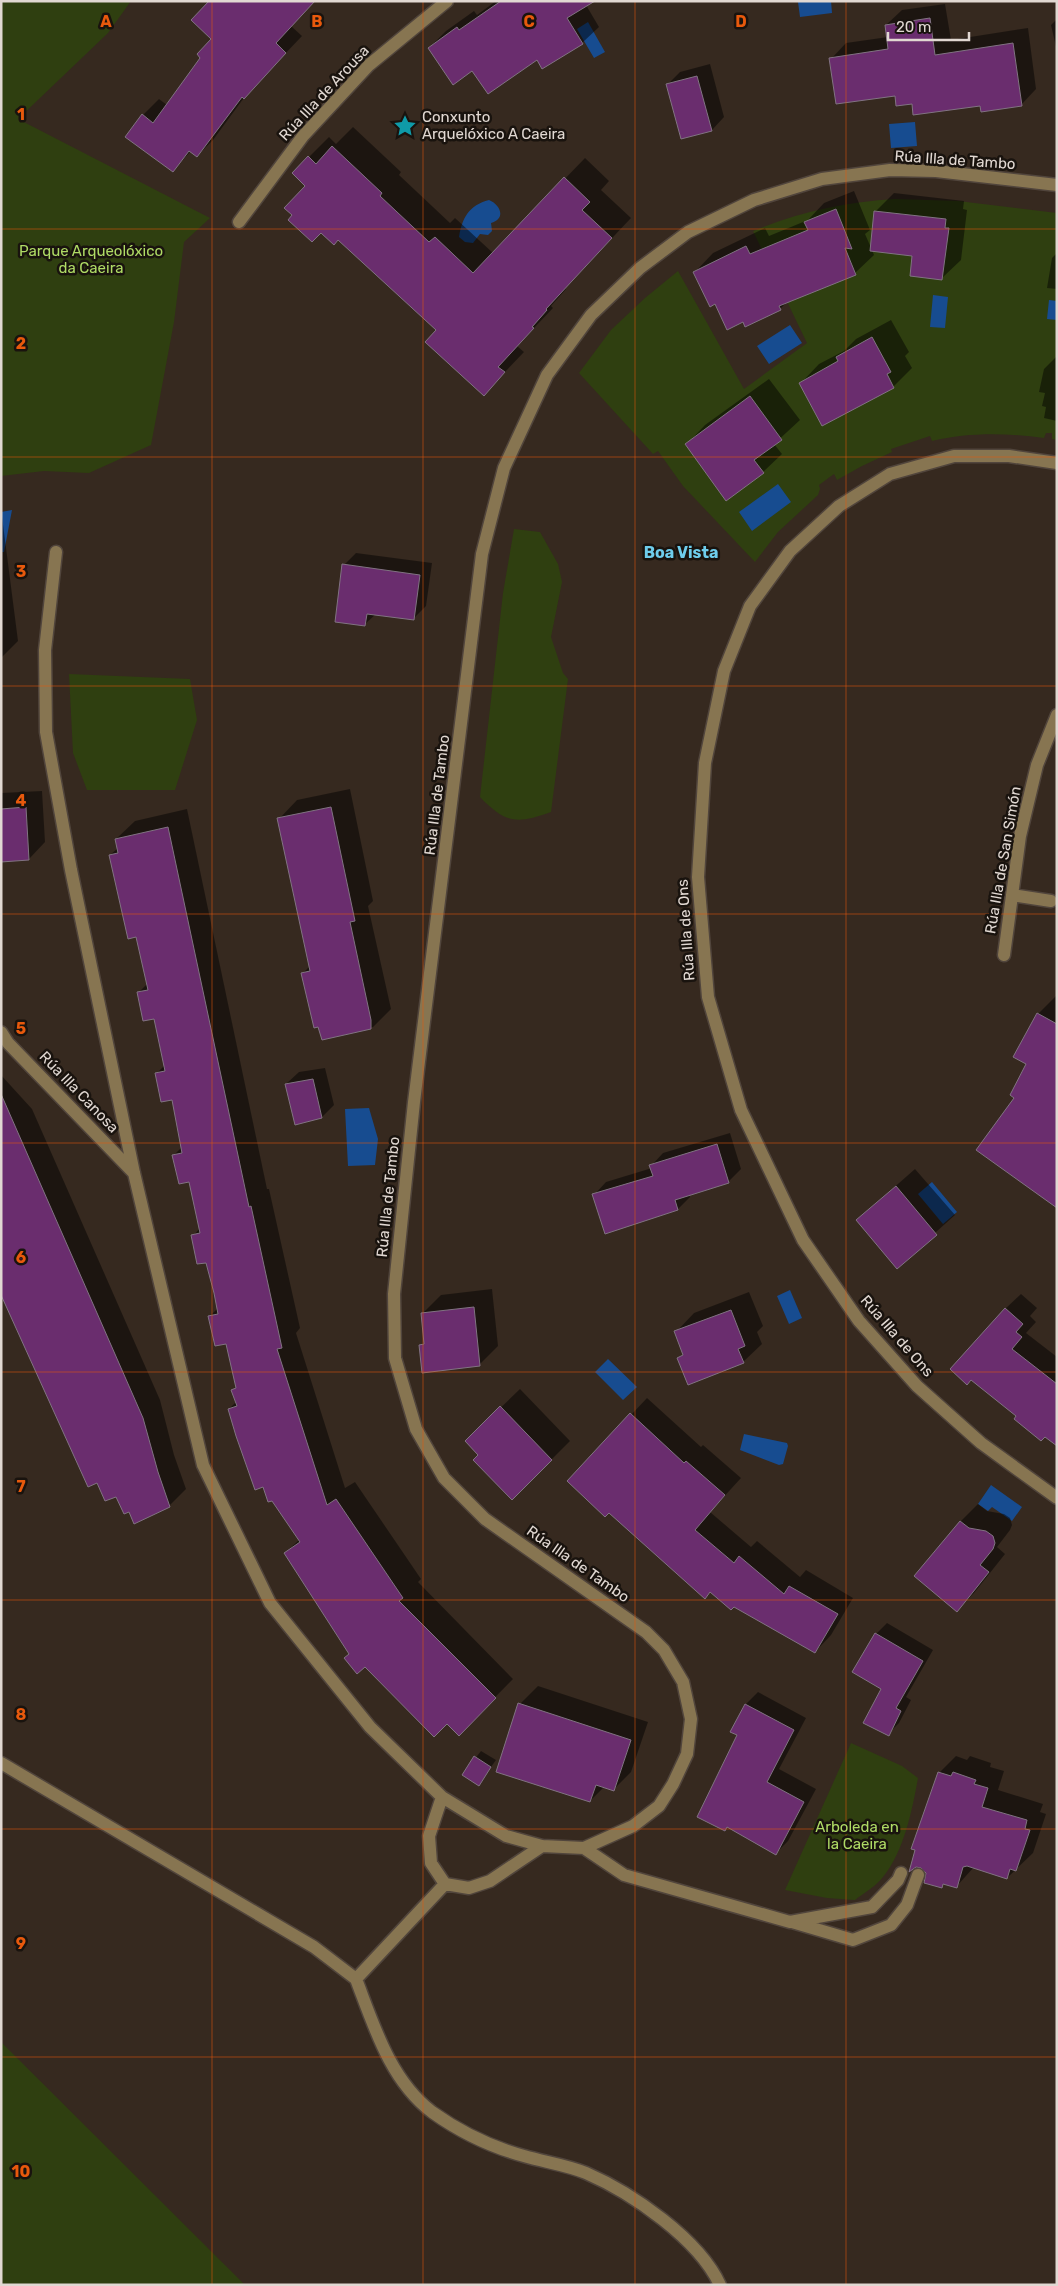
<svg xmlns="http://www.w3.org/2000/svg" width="1058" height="2286" viewBox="0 0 1058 2286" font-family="Rubik,sans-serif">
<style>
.green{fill:#2f3f10}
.water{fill:#174c90}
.shadow{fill:#0007}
.building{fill:#6a2d6e;stroke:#817382}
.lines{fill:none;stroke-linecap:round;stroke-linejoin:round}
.minor-casing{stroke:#51453c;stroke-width:15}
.minor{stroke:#877551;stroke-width:12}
.grid{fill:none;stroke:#e8590c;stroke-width:1;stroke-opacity:0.55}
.labels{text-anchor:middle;stroke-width:5;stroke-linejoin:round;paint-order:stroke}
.street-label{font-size:15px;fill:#e1d8d2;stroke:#19130e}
.poi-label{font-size:15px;fill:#e1d8d2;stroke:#19130e;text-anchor:start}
.park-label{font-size:15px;fill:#afdb65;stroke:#19130e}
.neighbourhood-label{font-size:16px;font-weight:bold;fill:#6ecdec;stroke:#19130e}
.grid-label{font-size:16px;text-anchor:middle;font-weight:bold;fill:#e8590c;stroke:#19130e;stroke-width:5;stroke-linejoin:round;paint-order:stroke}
</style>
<rect width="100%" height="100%" fill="#36291f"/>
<path class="green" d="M1,1H131L108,33L18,119L210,218L184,242L174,322L151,445L89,473L44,471L1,476Z
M895,199L958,201L1057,213V440L1052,439V433H1046L1044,438C1007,433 969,432 932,441L930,436L891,449L892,452L862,466L837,480L834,474L819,485L820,489L818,495L778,532L755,562L683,486L658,451L653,454L579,373L611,330L645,298L678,271L744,389L807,343L753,231C799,212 846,202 895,199Z
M514,529L540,532L558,564L562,582L551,637L563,673L568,679L551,812C517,824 506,824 480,797L503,593Z
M69,674L190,679L197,720L175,790H87L73,753Z
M851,1743L902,1766L918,1778C912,1811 904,1851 883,1877C876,1886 864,1893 855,1900L827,1898L785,1890Z
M1,2042L2,2043L245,2285H1Z"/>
<path class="water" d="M831,1L832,13L800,17L798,2Z
M588,22L605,52L594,58L577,29Z
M915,122L917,146L891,148L889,124Z
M489,200C501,205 506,219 491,223L492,231L488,235L480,234L473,243L465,242L459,237C462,218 469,205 489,200Z
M933,295L948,297L945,328L930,327Z
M1049,300L1057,301V320L1047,319Z
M790,325L802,343L769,364L757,346Z
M778,484L791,502L752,531L739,512Z
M12,510L4,552H1V512Z
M369,1108L378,1139L375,1165L348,1166L345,1109Z
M932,1182L957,1212L943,1224L918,1194Z
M790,1290L802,1318L789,1324L777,1296Z
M608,1359L637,1387L623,1400L595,1372Z
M744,1434L787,1443L788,1446L783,1464L779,1465L740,1450Z
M991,1485L1022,1507L1012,1521L992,1507L988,1511L978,1504Z"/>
<path class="shadow" d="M496,1H591L586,5L599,27L582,43L537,58L472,70L429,48L446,31L474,11L477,15Z
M945,4L951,40L1028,28L1036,89L1021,105L913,103L831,59L846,43L888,37L886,25L902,10Z
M1057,19V51L1051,25Z
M291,26L302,36L246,95L213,140L197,156L191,151L173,170L143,115L159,99L167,105L202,58L213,39Z
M710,64L724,117L712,130L682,138L668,84L680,72Z
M353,127L401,172L399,175L450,223L455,218L493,253L585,158L609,181L601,190L631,218L565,288L566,289L551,306L553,308L517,346L524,352L484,394L438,330L307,185L309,157L329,137L336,144Z
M854,191L870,230L865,234L872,250L875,212L894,193L964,201L963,209L967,210L961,260L942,278L913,255L872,250L874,255L855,273L788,301L780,309L743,321L716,302L695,272L713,253L765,228L769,236L808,220L824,203Z
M1057,253V289L1047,288L1052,258Z
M891,320L909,352L905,356L912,368L893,387L801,383L819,364L844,351L856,339Z
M1057,356V421L1044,418L1046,407L1042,406L1045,393L1039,392L1044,369Z
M769,379L800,420L774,444L782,454L763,472L687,444L705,425Z
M1,509L18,641L1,658Z
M356,553L432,563L426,606L414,618L376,614L365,624L344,565Z
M350,789L373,901L368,906L391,1009L373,1027L323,1039L303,973L310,966L279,819L297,800Z
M42,791L45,842L29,859L1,861V793Z
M187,809L267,1189H269L300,1328L296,1333L345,1488L355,1482L421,1579L418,1582L513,1679L459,1734L447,1722L351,1653L285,1553L299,1540L264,1486L229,1409L236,1402L233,1390L236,1386L227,1342L210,1316L218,1308L207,1261L193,1236L200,1228L190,1181L174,1155L182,1147L173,1099L157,1073L165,1065L155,1017L139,992L148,983L137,936L110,855L118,848L116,839L135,821Z
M1057,995V1206L1016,1097L1027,1064L1038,1014Z
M325,1068L334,1105L322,1117L286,1084L299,1072Z
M1,1075L32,1109L160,1400L174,1455L186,1489L169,1506L1,1289Z
M730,1133L741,1169L728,1182L689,1194L690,1197L678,1209L605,1232L594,1195L606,1182L652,1168L651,1166L663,1153Z
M915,1169L955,1215L897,1267L857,1220Z
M492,1289L498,1346L479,1365L421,1345L425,1341L422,1314L441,1295Z
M749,1292L763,1326L757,1332L762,1344L743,1362L678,1358L684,1353L676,1332L694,1313Z
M1021,1294L1037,1308L1030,1316L1036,1322L1026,1333L1057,1357V1445L1018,1415L1005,1309Z
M520,1389L570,1441L512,1499L480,1455L466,1441Z
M647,1398L701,1447L703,1445L741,1478L710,1512L751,1547L757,1541L800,1577L806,1570L853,1598L831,1635L815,1652L609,1512L569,1481Z
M978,1504L987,1511L1004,1514L1010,1518L1012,1525L1010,1530L997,1547L1005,1554L974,1593L957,1610L961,1521Z
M887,1623L933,1650L906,1697L911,1700L899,1723L888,1734L876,1634Z
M538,1686L648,1722L631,1772L613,1790L604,1787L590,1801L520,1704Z
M758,1692L806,1718L779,1769L816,1789L788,1841L776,1853L728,1827L725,1830L739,1735L746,1704Z
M481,1751L496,1760L478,1785L463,1774Z
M956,1756L967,1760L970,1756L991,1763L990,1767L1004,1771L998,1790L1043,1804L1040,1812L1046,1814L1033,1853L1007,1878L974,1867L956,1887L945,1883L941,1887L922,1866L910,1870L939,1773Z"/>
<path class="building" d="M209,1H315L276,43L286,53L244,99L242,97L197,157L189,151L173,172L125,137L142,114L153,123L200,58L197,54L211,39L191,20Z
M501,1H595L567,18L583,44L542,69L537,60L488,94L472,71L453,85L428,48L457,27L459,30Z
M930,18L935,55L1013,43L1022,106L981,112L980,106L913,115L912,104L896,106L895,96L836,104L829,58L888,49L885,25Z
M697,76L712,131L681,139L666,84Z
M332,146L382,193L380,196L429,242L435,237L473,273L564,177L590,202L582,210L612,238L546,309L547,310L532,327L534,328L498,367L505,372L484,396L425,342L436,330L338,240L334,245L321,233L312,242L288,220L292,215L284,208L305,186L292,173L308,156L316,164Z
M836,209L852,249L845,248L856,275L779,306L781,310L745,327L743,322L727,330L715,304L710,307L693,272L746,246L750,254L808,230L804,222Z
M874,211L946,219L945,228H949L942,280L910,276L912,256L870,251Z
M872,337L891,372L887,374L894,388L822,426L799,383L838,361L836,357Z
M750,396L782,440L754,460L764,473L726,501L685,444Z
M342,564L420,575L414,620L367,614L365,626L335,622Z
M26,807L29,860L1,862V809Z
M331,807L355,921L350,922L371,1020V1029L322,1040L318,1027L314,1028L301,973L310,971L277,818Z
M168,827L249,1207L251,1206L282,1348L277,1349L327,1505L336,1499L403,1598L399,1601L496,1698L459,1736L447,1724L434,1737L365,1667L357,1674L344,1658L349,1654L284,1553L300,1542L272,1501L268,1502L263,1487L255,1490L236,1436L228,1409L237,1406L231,1390L236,1388L226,1344L215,1346L208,1316L218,1314L214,1293L206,1263L197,1264L191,1235L200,1233L189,1182L179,1184L172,1155L182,1153L172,1100L161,1102L155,1073L165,1071L154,1019L143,1021L137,992L148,990L136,937L128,939L109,855L118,853L115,839Z
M1037,1013L1057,1024V1208L976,1150L1014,1098L1010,1095L1026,1064L1013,1057Z
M313,1079L322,1118L295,1125L285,1084Z
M1,1094L143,1418L158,1472L170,1507L134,1524L129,1512L124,1514L116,1497L105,1501L97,1483L88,1487L1,1295Z
M717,1144L729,1183L675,1200L678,1210L605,1234L592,1194L653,1176L649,1165Z
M896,1186L937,1235L897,1269L856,1220Z
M474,1307L480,1366L422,1373L419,1345L424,1344L421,1313Z
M1005,1308L1023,1324L1016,1332L1022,1337L1012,1349L1057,1384V1446L1045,1437L1041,1441L1014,1419L1016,1416L971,1380L967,1385L950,1369Z
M731,1310L745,1346L738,1349L744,1363L688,1385L677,1358L683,1355L674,1331Z
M500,1406L552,1460L512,1500L473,1460L478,1455L465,1441Z
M630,1413L684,1463L686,1461L725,1495L695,1530L734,1563L739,1556L784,1594L789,1586L838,1614L815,1653L734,1607L731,1610L710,1592L705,1599L609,1513L605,1517L567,1481Z
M960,1521L969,1528L986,1531L993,1536L995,1543L993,1549L980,1565L989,1572L957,1612L914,1576Z
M875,1633L923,1661L896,1708L901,1711L889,1736L863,1723L881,1689L852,1672Z
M518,1703L631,1740L614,1791L596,1785L590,1802L496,1772Z
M745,1704L794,1730L767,1782L804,1802L776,1855L727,1827L725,1831L697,1817L737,1735L730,1732Z
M474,1756L491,1767L479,1786L462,1775Z
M938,1772L951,1776L953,1772L976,1780L974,1784L988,1788L982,1807L1027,1820L1025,1829L1030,1830L1016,1871L1010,1869L1007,1879L967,1866L963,1867L957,1888L943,1884L942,1888L924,1883L926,1873L921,1868L916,1867L909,1872L915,1850L911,1849Z"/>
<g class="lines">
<defs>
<path id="minor" d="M239,222L303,136L369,65L447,1
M1057,463L1009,456H954L890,474L839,506L790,551L750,606L724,671L705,763L698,877L708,997L741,1110L803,1240L859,1321L917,1386L981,1443L1057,1498
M56,552L45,650L46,732L71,870L134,1173L203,1465L270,1603L370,1727L442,1797L506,1836L542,1846L584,1848L633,1826L659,1806L673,1784L687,1754L691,1719L683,1682L664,1650L646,1632L485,1519L444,1478L416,1429L395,1358L394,1294L414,1102L482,554L504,468L547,375L591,315L640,268L688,232L754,200L822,179L890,170L936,171L1057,185
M1012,895L1051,901
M1004,955L1020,836L1037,765L1057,715
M1,1032L8,1043L133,1172
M1,1763L314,1947L356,1979
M442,1797L429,1836L431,1863L445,1884L469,1888L490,1881L542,1846
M584,1848L624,1875L790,1922L872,1907L898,1880L901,1873
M792,1922L853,1940L891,1925L907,1905L918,1875
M356,1979C374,2026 390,2080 432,2112C460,2132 491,2147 524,2156C544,2162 567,2165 586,2173C632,2193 699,2239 720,2285
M356,1979L445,1884"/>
</defs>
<use href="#minor" class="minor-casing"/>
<use href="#minor" class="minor"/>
</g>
<path class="grid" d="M212,1V2285M423,1V2285M635,1V2285M846,1V2285M1,229H1057M1,457H1057M1,686H1057M1,914H1057M1,1143H1057M1,1372H1057M1,1600H1057M1,1829H1057M1,2057H1057"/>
<defs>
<symbol id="sight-bare" viewBox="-9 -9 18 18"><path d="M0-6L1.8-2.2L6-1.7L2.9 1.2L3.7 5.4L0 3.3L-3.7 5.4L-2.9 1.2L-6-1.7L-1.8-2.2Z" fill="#0f9aa8" stroke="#19130e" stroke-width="2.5" paint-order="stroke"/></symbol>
</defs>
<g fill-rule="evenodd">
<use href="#sight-bare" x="389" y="110" width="32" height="32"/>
</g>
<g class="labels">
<g class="street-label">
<text transform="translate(324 93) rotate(-47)" y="5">Rúa Illa de Arousa</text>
<text transform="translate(955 160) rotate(4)" y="5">Rúa Illa de Tambo</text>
<text transform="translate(437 795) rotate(-83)" y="5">Rúa Illa de Tambo</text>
<text transform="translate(1003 860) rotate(-80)" y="5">Rúa Illa de San Simón</text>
<text transform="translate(686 930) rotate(-94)" y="5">Rúa Illa de Ons</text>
<text transform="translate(79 1092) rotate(46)" y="5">Rúa Illa Canosa</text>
<text transform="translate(388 1197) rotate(-84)" y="5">Rúa Illa de Tambo</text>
<text transform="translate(897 1336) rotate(49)" y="5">Rúa Illa de Ons</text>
<text transform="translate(578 1564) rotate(35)" y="5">Rúa Illa de Tambo</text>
</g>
<g class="poi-label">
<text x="422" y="122">Conxunto<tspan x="422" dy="17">Arquelóxico A Caeira</tspan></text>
</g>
<g class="park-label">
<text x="91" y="256">Parque Arqueolóxico<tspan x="91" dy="17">da Caeira</tspan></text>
<text x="857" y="1832">Arboleda en<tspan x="857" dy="17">la Caeira</tspan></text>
</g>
<g class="neighbourhood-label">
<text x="681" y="558">Boa Vista</text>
</g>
</g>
<g class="grid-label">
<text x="106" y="27">A</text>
<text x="317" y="27">B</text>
<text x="529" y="27">C</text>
<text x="741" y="27">D</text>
<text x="21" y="120">1</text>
<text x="21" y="349">2</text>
<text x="21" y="577">3</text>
<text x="21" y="806">4</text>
<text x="21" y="1034">5</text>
<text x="21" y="1263">6</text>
<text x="21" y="1492">7</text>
<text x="21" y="1720">8</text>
<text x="21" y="1949">9</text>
<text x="21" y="2177">10</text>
</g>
<rect width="1058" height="2286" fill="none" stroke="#e1d8d2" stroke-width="5"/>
<path d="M888 32v8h81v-8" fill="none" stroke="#e1d8d2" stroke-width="2.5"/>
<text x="896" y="32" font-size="15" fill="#e1d8d2" stroke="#19130e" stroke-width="4" paint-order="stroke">20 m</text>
</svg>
